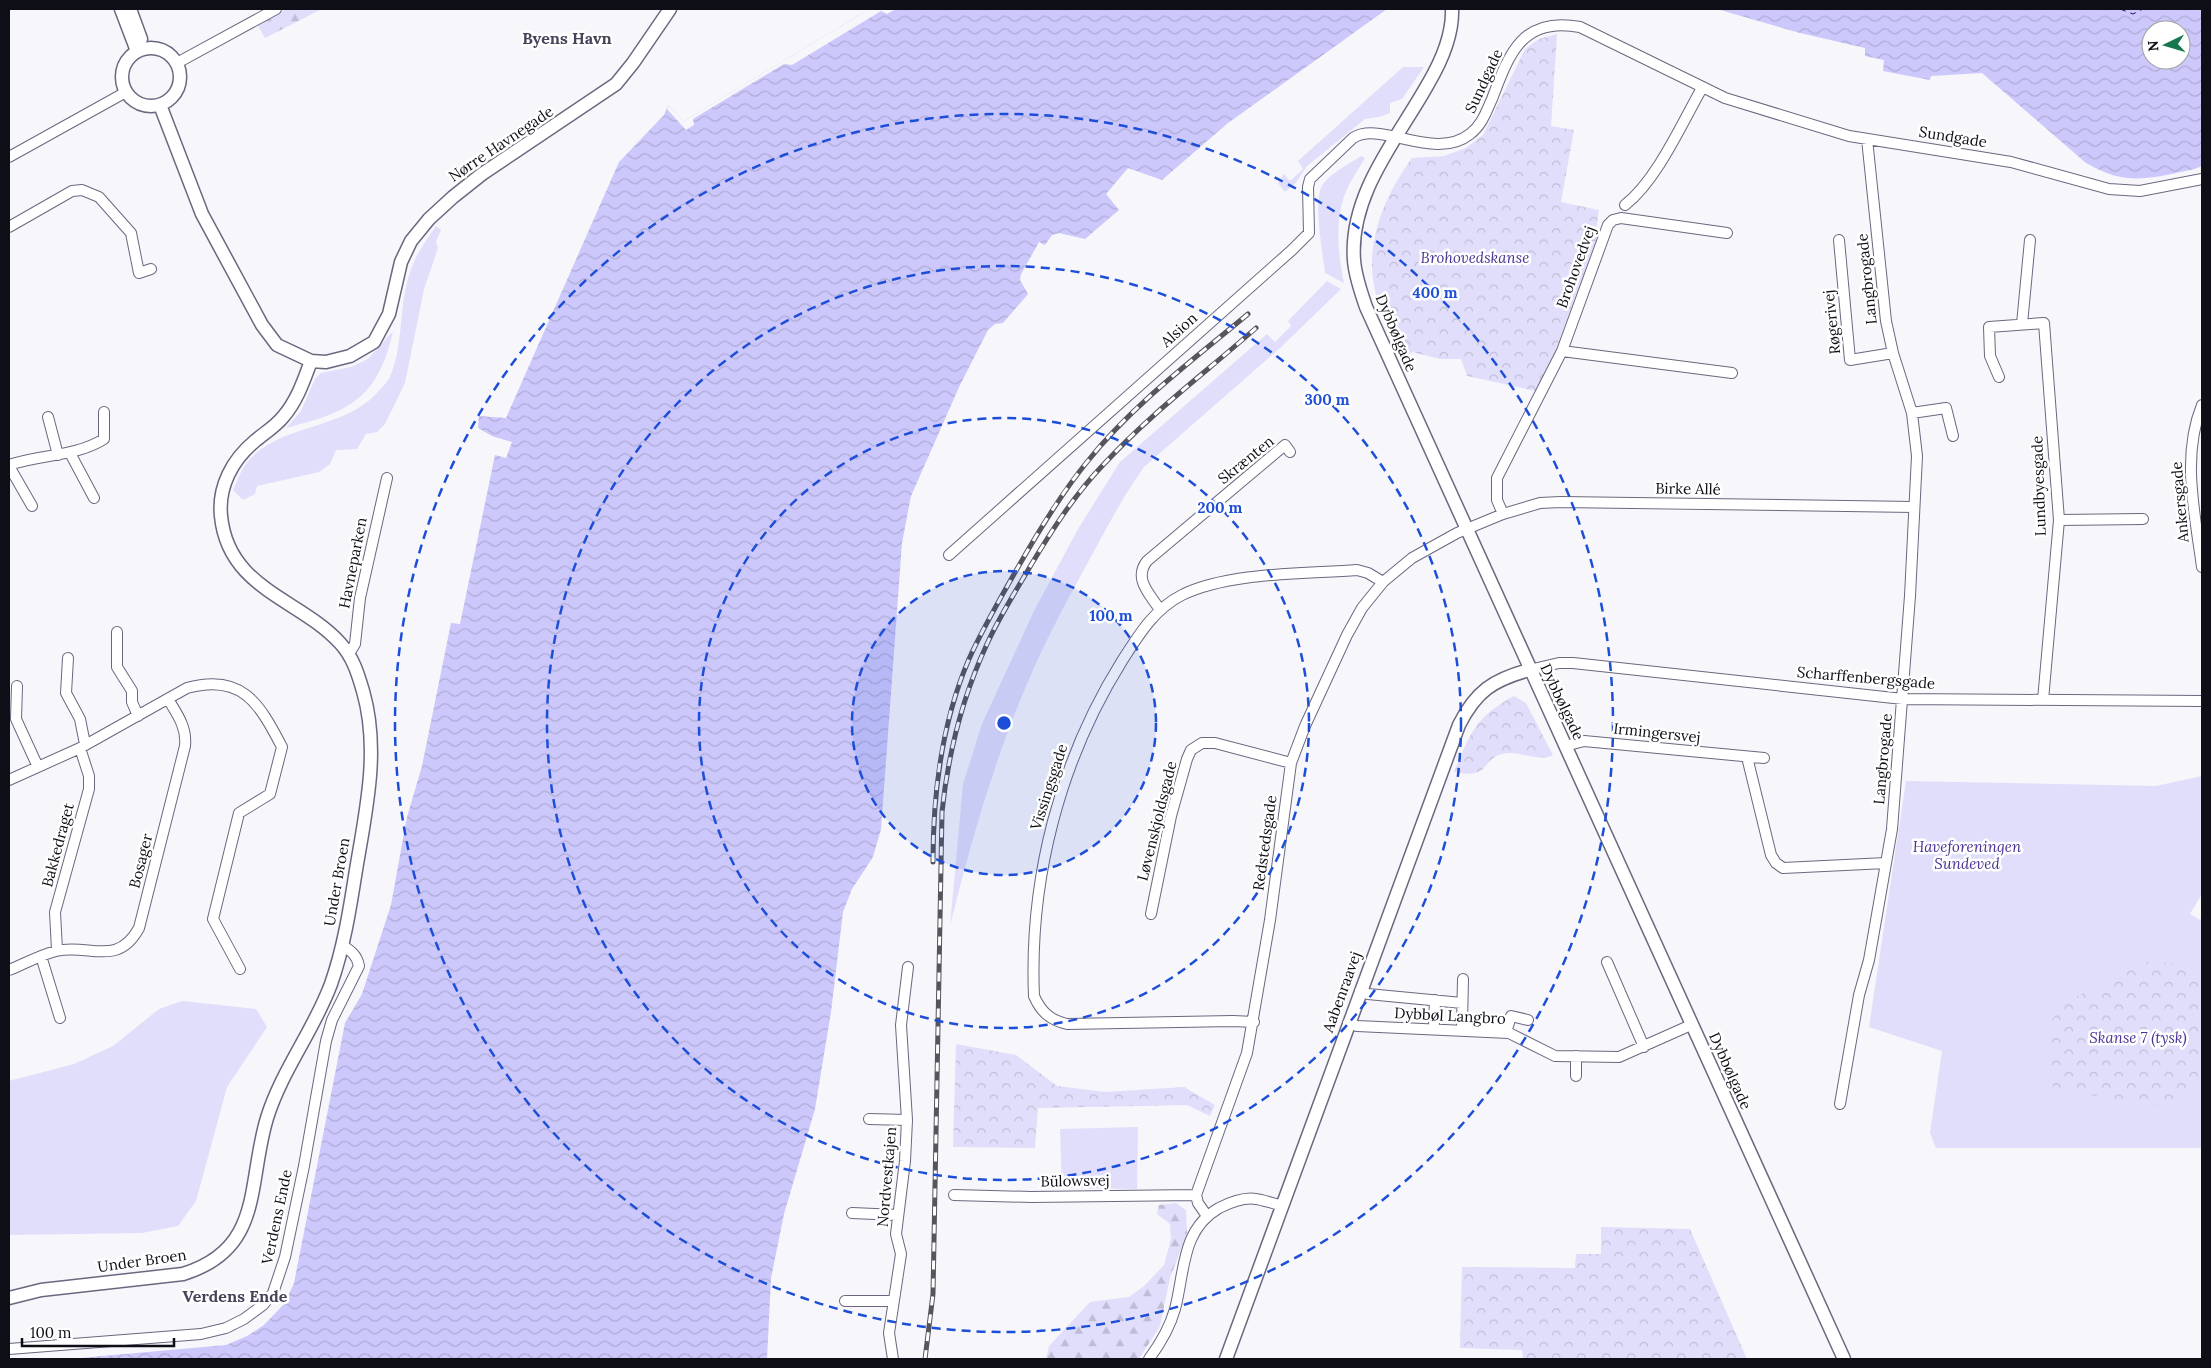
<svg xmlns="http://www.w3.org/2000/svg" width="2211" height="1368" viewBox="0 0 2211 1368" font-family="Lora,serif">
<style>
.green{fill:#e0defa}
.forest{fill:url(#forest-firs)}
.park{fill:url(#park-crowns)}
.water{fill:url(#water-waves);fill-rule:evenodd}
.pier{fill:#f6f6fb}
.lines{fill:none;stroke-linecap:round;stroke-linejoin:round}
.ferry{stroke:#2d0b6d;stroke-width:1;stroke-dasharray:6 5;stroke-linecap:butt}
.minor-casing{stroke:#6a687f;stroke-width:12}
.tertiary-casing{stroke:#6a687f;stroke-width:15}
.minor{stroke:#fff;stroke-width:10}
.tertiary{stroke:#fff;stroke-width:12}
.rail-casing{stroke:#55555c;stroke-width:5}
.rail{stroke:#fff;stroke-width:3;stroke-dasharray:9;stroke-linecap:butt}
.ring{fill:none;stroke:#1d4ed8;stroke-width:2.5;stroke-dasharray:9 6}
.labels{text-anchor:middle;stroke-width:5;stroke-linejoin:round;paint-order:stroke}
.street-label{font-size:15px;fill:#0e0e16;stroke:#fff}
.park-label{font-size:15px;font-style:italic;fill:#4a3392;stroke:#fff}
.neighbourhood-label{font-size:16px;font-weight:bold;fill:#454359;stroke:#fff}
.centre{fill:#1d4ed8;stroke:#fff;stroke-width:2.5}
.ring-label{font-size:15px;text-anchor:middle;font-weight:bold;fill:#1d4ed8;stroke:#fff;stroke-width:5;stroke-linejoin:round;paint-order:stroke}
</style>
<defs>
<pattern id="forest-firs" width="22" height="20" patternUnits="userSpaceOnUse" patternTransform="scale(1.25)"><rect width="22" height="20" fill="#e0defa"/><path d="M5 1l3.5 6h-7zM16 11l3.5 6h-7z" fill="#bfbdd6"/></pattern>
<pattern id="park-crowns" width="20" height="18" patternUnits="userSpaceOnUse" patternTransform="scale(1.25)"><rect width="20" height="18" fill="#e0defa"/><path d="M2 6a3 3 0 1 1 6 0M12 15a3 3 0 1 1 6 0" fill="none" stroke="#bfbdd6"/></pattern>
<pattern id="water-waves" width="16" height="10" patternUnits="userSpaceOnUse" patternTransform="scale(1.25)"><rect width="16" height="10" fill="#ccc8fb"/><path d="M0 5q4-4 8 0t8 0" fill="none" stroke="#aeabd6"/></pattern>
</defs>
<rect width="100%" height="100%" fill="#f6f6fb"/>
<path class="green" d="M1403,67H1424L1402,99L1390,103V113L1379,117L1365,119L1307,166L1295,184L1285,192L1278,183L1284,174L1290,181L1303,169L1298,161Z
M1361,156L1365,158C1359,168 1352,179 1347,189C1334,218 1338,254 1344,283L1325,273C1323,253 1312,200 1323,184C1332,172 1349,164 1361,156Z
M436,226L441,230L436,242L438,248L424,289L405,383L385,424L377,432L366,434L357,449L336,450L330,464L319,472L257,486L255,494L243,500L233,490C236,484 239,476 242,470C270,423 339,433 376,394C380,389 387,383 390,377C403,347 399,310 408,279C413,259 424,243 436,226Z
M1327,281L1341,289L1280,348L1144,467C1124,495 1108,525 1092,555C1070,595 1048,635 1030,677C995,757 971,841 950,926L963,784L982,724L1034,611L1078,529L1120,462L1267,334L1275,342L1291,326L1288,321Z
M393,331C378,399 349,412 286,428L301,411L315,379L321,373L351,367L368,359Z
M2202,776V894L2190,914L2200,920L2202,917V1148H1936L1930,1133L1942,1051L1869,1027L1906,781L2156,786Z
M182,1001L256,1009L267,1027L227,1087L196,1201L178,1226L142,1233L9,1235V1081L74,1064L113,1046L159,1009Z
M1138,1127L1137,1189L1062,1188L1060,1129Z"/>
<path class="forest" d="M286,9H322L265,38L257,24Z
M1176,1203L1186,1210L1187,1233L1170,1278L1160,1326L1139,1359H1046L1049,1346L1090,1302L1129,1297L1144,1286L1164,1265L1171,1239L1170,1224L1157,1214L1159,1205Z"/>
<path class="park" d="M1557,34L1551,126L1574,130L1561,202L1599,210L1596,230L1599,232L1555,352L1536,391L1467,376L1461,359H1440L1412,352L1403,358C1395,339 1383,318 1377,298C1362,248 1383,198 1412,158L1444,156L1466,148L1483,135L1525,49L1539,39Z
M1514,696L1526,703L1553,755C1536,763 1520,749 1502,754C1481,759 1491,780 1454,772C1470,734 1475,717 1514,696Z
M2144,962L2175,963L2202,982V1081L2165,1107L2053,1089L2048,1025L2064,1003Z
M956,1044L1016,1055L1057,1086L1105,1092L1184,1087L1215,1105L1210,1116L1187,1105L1038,1108L1035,1148L953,1147Z
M1601,1227L1690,1229L1747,1359H1523L1522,1350L1460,1348L1462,1267L1575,1268L1576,1254H1601Z"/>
<path class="water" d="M869,9H1387L1228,123L1162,180L1128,168L1106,194L1119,210L1085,239L1059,233L1052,235L1045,245L1039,242L1021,274L1020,280L1028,294L1003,323L995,324L988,330L960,385L911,496L902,543L881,829L873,857L852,889L843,912L831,1012L815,1109L784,1214L771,1278L767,1359H69L226,1345L247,1336L264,1325L285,1303L294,1283L345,1023L362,994L391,905L407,817L422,766L451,623L460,624L495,455L506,458L512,442L492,436L478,428L479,416L506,418L619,162L664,115L668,105L684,121Z
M1717,9H2202V166C2194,170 2184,171 2176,173C2139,181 2119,182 2086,163L1982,73L1931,76L1930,80L1883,71L1884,60L1865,56V48L1800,33ZM2151,30H2181V60H2151Z"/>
<path class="pier" d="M869,9H896L887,14L881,11L792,65L784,64L693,119L694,125L686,130L667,109L668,105L684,121Z"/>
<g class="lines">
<path class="ferry" d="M2120,9L2133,14L2143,9"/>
<defs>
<path id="minor" d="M177,63L276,9
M9,157L126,92
M1625,205C1657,180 1682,123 1702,88
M9,227L72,191L82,190L99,197L131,233L139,273L151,269
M1839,240L1850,360L1893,353
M2022,324L2030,240
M1562,351L1732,373
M1999,377L1990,356L1989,327L2044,323L2059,520L2043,700
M2202,405C2181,457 2195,513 2202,567
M1912,413L1946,408L1953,436
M48,417L58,455
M70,453L94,498
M9,465C41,454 75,457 104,439V412
M9,466L32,506
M1503,514L1497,500V478L1562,351L1608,225L1613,220L1621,218L1727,233
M2059,520L2143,519
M949,555L1292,250L1309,233L1308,187L1310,179L1353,138C1380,120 1435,162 1470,134C1482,125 1486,112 1492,99C1509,54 1522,16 1580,27L1725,98L1849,136L2011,162L2109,189L2140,191L2202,179
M1160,610C1150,594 1133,579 1147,561L1285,445L1290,452
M117,632V667L132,691V702L138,716
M349,654L355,644L360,598L387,478
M68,658L66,693L80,719L85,744
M1529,670L1559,663H1573L1903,699L2202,701
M17,686L16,719L38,767
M1565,746L1584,741L1764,758
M1747,757L1771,855L1776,863L1783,868L1886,863
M9,780L80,748L187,688C242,673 259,703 282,747L270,794L239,813L213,919L240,969
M1151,914L1171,816L1187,759L1191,750L1202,743H1215L1291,763
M57,950L55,912L89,789V776L80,748
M41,956L60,1018
M1607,962L1644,1047
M9,970C24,964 40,955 56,951C89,943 117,968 139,928L185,746C187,727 177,714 168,699
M1463,979L1462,1024L1508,1026L1511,1016L1528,1020
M1360,991L1368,994L1462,1003
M1254,1022L1233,1021L1067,1024C1050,1020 1041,1012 1034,996C1029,879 1060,760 1122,661C1138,636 1154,609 1182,595C1229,572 1304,574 1357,570L1368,573L1383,582
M1348,1023L1357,1026L1509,1033L1555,1056L1619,1057L1691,1025
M1434,1023L1435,1000
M1576,1076V1056
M1840,1104L1859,995L1869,960L1892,829L1910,596L1917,456L1912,413L1893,353L1886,321L1867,139
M869,1119L907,1120
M954,1195L1031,1197L1196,1195
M852,1213L898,1215
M1207,1216L1198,1203L1196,1195L1247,1053L1270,920L1291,763L1305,726L1347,635L1362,608L1383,582L1412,558L1457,533L1503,514L1540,503L1561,502L1914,507
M845,1301H893
M9,1349L201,1334L226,1328L244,1319L263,1305L273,1293L285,1257L304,1166L326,1041L332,1020L359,966C357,955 351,951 342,945
M893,1359L889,1333L901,1254L896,1234L905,1161L907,1120L901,1025L908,967
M1149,1359C1160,1344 1170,1327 1175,1309C1185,1271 1181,1230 1219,1208C1229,1203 1244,1197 1256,1199C1264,1200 1273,1204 1282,1205"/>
<path id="tertiary" d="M121,9L137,51
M130,9L141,39
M1452,9C1453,35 1441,62 1428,84C1398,138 1349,194 1354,260C1355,276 1361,292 1366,307C1524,659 1684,1009 1844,1359
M122 77a29 29 0 1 1 58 0a29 29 0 1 1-58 0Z
M160,105L202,214L262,325L277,345L311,361L326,362L350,356L374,342L389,314L401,262L411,241L429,219L453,197L482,174L616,84L633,63L670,9
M9,1298L41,1290L183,1274C264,1249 247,1184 267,1118C282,1070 314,1030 331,984C344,947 350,908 356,870C366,810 380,750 363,691C358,674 353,657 340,643C300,599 228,589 221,516C218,487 232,460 255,441C264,433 275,427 283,417C297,401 304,380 311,361
M1226,1359L1459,725C1476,691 1493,680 1529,670"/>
</defs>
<use href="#minor" class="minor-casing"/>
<use href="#tertiary" class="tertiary-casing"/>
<use href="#minor" class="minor"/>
<use href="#tertiary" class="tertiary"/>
<defs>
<path id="rail" d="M933,862C933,793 941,724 969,659C983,628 1000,599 1017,569C1038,532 1060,495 1087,462C1132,405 1193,360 1248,314
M925,1359L933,1294L942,812C948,754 962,698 987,644C999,617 1016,591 1031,565C1052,530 1075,494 1104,464C1150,414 1205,373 1256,328"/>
</defs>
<use href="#rail" class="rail-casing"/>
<use href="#rail" class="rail"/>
</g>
<circle cx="1004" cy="723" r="152" fill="#1d4ed8" fill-opacity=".12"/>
<g class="ring">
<circle cx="1004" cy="723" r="152"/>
<circle cx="1004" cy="723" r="305"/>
<circle cx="1004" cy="723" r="457"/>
<circle cx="1004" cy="723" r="609"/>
</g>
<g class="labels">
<g class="street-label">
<text transform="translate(1484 81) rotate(-65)" y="5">Sundgade</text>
<text transform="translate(1953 137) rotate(9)" y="5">Sundgade</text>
<text transform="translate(501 144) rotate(-34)" y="5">Nørre Havnegade</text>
<text transform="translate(1576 267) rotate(-70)" y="5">Brohovedvej</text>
<text transform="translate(1867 279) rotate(-96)" y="5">Langbrogade</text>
<text transform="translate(1832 322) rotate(-96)" y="5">Røgerivej</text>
<text transform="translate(1179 330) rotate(-42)" y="5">Alsion</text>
<text transform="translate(1396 333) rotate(67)" y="5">Dybbølgade</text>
<text transform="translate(1246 460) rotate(-39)" y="5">Skrænten</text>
<text transform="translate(2039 486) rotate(-92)" y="5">Lundbyesgade</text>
<text transform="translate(1688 489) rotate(1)" y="5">Birke Allé</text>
<text transform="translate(2180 502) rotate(-95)" y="5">Ankersgade</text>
<text transform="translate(353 563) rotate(-79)" y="5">Havneparken</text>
<text transform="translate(1866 678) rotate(5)" y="5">Scharffenbergsgade</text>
<text transform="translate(1562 702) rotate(65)" y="5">Dybbølgade</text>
<text transform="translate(1657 733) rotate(6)" y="5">Irmingersvej</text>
<text transform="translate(1883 759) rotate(-85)" y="5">Langbrogade</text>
<text transform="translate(1049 787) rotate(-72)" y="5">Vissingsgade</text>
<text transform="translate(1157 821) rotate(-76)" y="5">Løvenskjoldsgade</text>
<text transform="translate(1265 843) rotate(-82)" y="5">Redstedsgade</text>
<text transform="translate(58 845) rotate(-75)" y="5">Bakkedraget</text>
<text transform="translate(141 861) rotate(-76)" y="5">Bosager</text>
<text transform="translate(337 882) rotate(-80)" y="5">Under Broen</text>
<text transform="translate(1342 992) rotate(-70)" y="5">Aabenraavej</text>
<text transform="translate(1450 1016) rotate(3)" y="5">Dybbøl Langbro</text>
<text transform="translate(1730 1071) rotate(66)" y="5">Dybbølgade</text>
<text transform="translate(887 1177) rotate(-85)" y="5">Nordvestkajen</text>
<text transform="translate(1075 1181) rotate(-1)" y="5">Bülowsvej</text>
<text transform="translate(277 1217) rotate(-78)" y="5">Verdens Ende</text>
<text transform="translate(142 1261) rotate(-8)" y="5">Under Broen</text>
</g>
<g class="park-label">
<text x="1475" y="263">Brohovedskanse</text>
<text x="1967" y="852">Haveforeningen<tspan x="1967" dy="17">Sundeved</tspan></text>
<text x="2138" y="1043">Skanse 7 (tysk)</text>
</g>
<g class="neighbourhood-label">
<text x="567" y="44">Byens Havn</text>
<text x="235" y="1302">Verdens Ende</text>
</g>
</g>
<circle cx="1004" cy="723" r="8" class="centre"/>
<g class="ring-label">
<text x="1435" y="298">400 m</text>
<text x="1327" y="405">300 m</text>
<text x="1220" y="513">200 m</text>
<text x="1111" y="621">100 m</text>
</g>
<rect width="2211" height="1368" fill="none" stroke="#0e0e16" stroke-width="20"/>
<g transform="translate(2166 45) rotate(265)"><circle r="24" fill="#ffffff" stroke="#9f9fa2"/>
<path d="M0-4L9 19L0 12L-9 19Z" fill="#16774e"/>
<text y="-8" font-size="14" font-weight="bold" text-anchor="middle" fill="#0e0e16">N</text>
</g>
<path d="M22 1338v8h152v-8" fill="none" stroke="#0e0e16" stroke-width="2.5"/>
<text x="30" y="1338" font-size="15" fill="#0e0e16" stroke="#ffffff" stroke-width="4" paint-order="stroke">100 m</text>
</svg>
